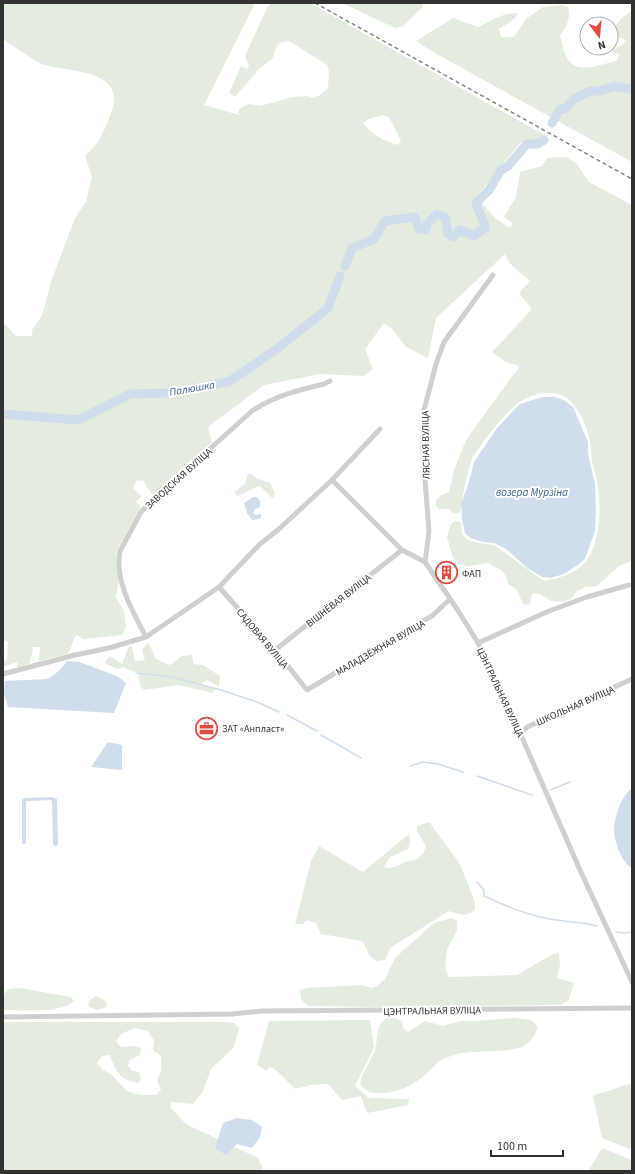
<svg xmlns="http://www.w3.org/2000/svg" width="635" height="1174" viewBox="0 0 635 1174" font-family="'Source Sans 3',sans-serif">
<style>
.green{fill:#e4ebdf;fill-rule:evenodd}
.water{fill:#d0ddec}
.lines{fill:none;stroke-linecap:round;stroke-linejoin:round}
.stream{stroke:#d0ddec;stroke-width:1.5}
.river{stroke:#d0ddec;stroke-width:9}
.minor{stroke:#cfcfcf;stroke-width:5}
.rail{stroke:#878787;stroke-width:1.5;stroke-dasharray:4 3;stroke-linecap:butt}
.labels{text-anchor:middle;stroke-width:4;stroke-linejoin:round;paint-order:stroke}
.street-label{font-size:10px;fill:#323232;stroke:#fff}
.poi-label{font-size:10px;fill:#323232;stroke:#fff;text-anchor:start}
.water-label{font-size:11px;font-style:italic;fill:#436792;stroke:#fff}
</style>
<rect width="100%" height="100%" fill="#fff"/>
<path class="green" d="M3,3H255L204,105L239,115L238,112L239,109L249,104L260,106L293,97L307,96L312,98L320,95L328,88L329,71L327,65L289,41L282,42L277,45L273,58L259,69L235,97L229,93L241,66L247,69L249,66L245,56L267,8L271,3H310L546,136C540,146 530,145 521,142L476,197L496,219L510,228L513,223L504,217L516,197L520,172L542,166L547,158L566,157L576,163L589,182L632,205V561L619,566L597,586L585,587L576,592L571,599L563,602L551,601L540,594L535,593L532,594L530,603L527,605L523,604C519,596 518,587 509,585L506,576L501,570L488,563L468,566L459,564L453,558L447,537L450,526L454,521L461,522L462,534L468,540L478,543L494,545L544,581C559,578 576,574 586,561C600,544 601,508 598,487C597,478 594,470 592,461C591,455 591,448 590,443C588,428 580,410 569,400C555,387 532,394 518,403C508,410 477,448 472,459C466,476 463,495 460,512C455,515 452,513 449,509H440L436,506V500L441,495L449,492L454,470L466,440L513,375L518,370V365L507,363L492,352L532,309L519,293L530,281L508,262L505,254L436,318L428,358L406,347L393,330L384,323L365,349L373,369L364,376L320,374L264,385L208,427L212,442L153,495L146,486L144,481L137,480L133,488L141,496L136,502L141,506L117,550L116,557L119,579L116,597L124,611L126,627L122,635L84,639L76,635L68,654L39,661L40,647H33L30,663L17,668V662L3,667V662L7,660L8,642L3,639V322L16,336H32V330L42,316L51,282L75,218L86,202L92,177L85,156C88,152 91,150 94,147C102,137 112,115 114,102C117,68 63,72 42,64C31,59 14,46 3,39ZM382,115L389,117L401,141L398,145C384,141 372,135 363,123C368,118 375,118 382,115Z
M342,3H423V7L402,27L395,28Z
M562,5L568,7C571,17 567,27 560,35C567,76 582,70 616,61L620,54L611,53C615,47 623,47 626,40L620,38L611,36V31L622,18L632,10V162L435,53L416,41L453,18L478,27C489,22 507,10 518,14L513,20L499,29L501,37H514L526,19L543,7Z
M248,474H252L256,478L270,483L275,493L274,498L271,497L260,486L256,487L238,496L236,495L234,492L245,484Z
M148,642L156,659L170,665L182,656L192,655L193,664L203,665L220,676L219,686L207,680L203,683V685L215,688L213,693L178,685L144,690L140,685L138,673L123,667L118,669L104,663L110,656L122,664L129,646H132L135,661L145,660L142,650Z
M429,822L460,864L475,902V910C467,917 459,915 449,911L390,948L385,960L376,961L369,955L363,941L321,934L316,923L307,920L303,924H295L311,861L319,846L363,872L409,834L410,843L408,849L390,857L384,867C393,871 400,863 408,861C411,860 414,861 417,859C422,856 424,852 426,847L417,831V826Z
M452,918L457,921V930L447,950L445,969L449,977L517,975L553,954L559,953L560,964L557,978L574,983L569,1000L561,1005L370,1007L308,1006L301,999L300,990L308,988L363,985L371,988L377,986L385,979L395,958L434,923Z
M19,988L71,997L74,1001C60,1014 22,1010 3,1010V995L9,989Z
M96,996L106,1001L107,1007L97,1010L88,1006L89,1001Z
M395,1018L402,1021L403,1028L408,1032L425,1021L443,1026L460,1021H475L513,1018L531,1020L538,1027C535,1035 530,1044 521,1047C498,1055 468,1047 446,1058C437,1061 432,1069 425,1075C412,1086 397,1093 380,1093C371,1094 365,1091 360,1084L362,1076L375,1051L379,1026L385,1019Z
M370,1020L374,1048L355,1086L369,1098L409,1099L408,1105L367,1113L361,1096L342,1100L328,1084L310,1085L295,1089L276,1070L270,1067L266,1071L257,1065L269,1021Z
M3,1022H222L234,1023L239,1028L234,1047L211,1069L203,1091L193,1104L171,1102V1108L186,1124L258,1158L264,1171H3ZM135,1028L148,1031L154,1040L153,1050L161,1056V1070L157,1081L161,1089L157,1095H139L127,1091L111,1074L103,1070L97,1063L102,1056L109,1055C118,1072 117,1079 138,1083L141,1079L139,1072L132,1071L128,1066L130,1060L140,1055L141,1048L132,1046L121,1047L116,1042L121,1034Z
M632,1083V1150L602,1138L593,1096Z
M602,1148L632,1160V1171H588Z"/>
<path class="water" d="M542,397H554L564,400L573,407L588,442V454L595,484L596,511L595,531L585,559L579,564L564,574L551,578L542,577L526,567L506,549L494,543L483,542L470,538L465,533L462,519L461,504L469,482L474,462L497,428L512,412L520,404Z
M253,497H257L260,501V507L255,509L253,513L256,515L261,514V517L259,519L252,520L247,513L244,503Z
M67,661L79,662L117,676L126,683L114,713L8,707L4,694L5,681C13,680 45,680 49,678C56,674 62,668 67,661Z
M108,742L122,745V770L91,767Z
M632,788V868C621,863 613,838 614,827C616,814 621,796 632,788Z
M52,797L57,799L58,843L57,846H54L53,843L52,802L51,800L26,801V843L24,844H22V800L24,798Z
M237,1118L252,1120L262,1127L260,1137L252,1148L237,1144L226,1155L215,1148L223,1123Z"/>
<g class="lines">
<path class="stream" d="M136,673L172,677L221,690L257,702L279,712
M287,715L317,731
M321,735L361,758
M410,766L423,762L438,764L463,772
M477,776L532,795
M550,790L570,782
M477,882L484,890V896C503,905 523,914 545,918C562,922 579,921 597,926
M616,932L627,933L632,932"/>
<path class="river" d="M552,123L560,109H565L574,99L590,91H599L615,86L632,89
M345,266L352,248L374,239L385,221L415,217L419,229L426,230L427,224L437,214L445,217L448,234L453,237L460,230L474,236L485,228C484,217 478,214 476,203L489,190L501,170L508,166L527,144H537L544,140
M3,414L78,420L130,394L172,393L230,381L278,348L328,308L340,276"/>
<path class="minor" d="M332,480L380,429
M425,562L429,531L423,454L424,410L436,364L444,342L493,275
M219,587L275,650L307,690L408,629L432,616L450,599
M146,637C133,612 114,580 120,551L141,512L155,498L252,411C274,396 299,390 324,384L330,381
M478,643L549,611L587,597L629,585
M275,650L402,550
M3,674L75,655L109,648L146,637L219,587L260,544L279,529L332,480L402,550L425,562L457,609L478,643L503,694L580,870L632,982
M521,733L527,727L632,679
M3,1017L232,1014L262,1011L632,1008"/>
<path class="rail" d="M315,3L632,179"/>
</g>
<defs>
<symbol id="building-ring" viewBox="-11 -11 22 22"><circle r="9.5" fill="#fff" stroke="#de4d40" stroke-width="1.5"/><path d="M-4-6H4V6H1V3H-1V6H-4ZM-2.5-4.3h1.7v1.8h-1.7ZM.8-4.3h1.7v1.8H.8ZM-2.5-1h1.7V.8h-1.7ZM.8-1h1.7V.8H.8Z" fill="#de4d40"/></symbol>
<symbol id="office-ring" viewBox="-11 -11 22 22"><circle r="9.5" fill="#fff" stroke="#de4d40" stroke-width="1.5"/><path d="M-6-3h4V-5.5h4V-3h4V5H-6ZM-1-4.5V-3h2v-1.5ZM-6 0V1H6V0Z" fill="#de4d40"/></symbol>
</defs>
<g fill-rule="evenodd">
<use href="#building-ring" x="434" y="560" width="25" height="25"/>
<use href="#office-ring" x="194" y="716" width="25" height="25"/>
</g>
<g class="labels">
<g class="street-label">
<text transform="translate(425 445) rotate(-91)" y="4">ЛЯСНАЯ ВУЛІЦА</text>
<text transform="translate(178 478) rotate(-42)" y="4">ЗАВОДСКАЯ ВУЛІЦА</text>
<text transform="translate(338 600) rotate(-38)" y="4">ВІШНЁВАЯ ВУЛІЦА</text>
<text transform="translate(263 638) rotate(50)" y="4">САДОВАЯ ВУЛІЦА</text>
<text transform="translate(380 647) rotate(-30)" y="4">МАЛАДЗЁЖНАЯ ВУЛІЦА</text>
<text transform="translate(501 692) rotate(65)" y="4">ЦЭНТРАЛЬНАЯ ВУЛІЦА</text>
<text transform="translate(575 705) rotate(-24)" y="4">ШКОЛЬНАЯ ВУЛІЦА</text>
<text transform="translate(432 1010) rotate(-1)" y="4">ЦЭНТРАЛЬНАЯ ВУЛІЦА</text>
</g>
<g class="poi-label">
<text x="462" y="577">ФАП</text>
<text x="222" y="732">ЗАТ «Анпласт»</text>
</g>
<g class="water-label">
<text transform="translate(192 388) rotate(-10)" y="4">Палюшка</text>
<text x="532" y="496">возера Мурзіна</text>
</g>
</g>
<rect width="635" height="1174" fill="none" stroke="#323232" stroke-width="8"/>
<g transform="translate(599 36) rotate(164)"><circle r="19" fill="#ffffff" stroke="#adadad"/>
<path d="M0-3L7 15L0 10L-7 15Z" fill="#de4d40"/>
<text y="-6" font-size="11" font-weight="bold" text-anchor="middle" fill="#323232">N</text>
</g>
<path d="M491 1150v6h72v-6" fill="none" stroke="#323232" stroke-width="2"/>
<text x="497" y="1150" font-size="12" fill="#323232" stroke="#ffffff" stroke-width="3" paint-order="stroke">100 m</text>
</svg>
